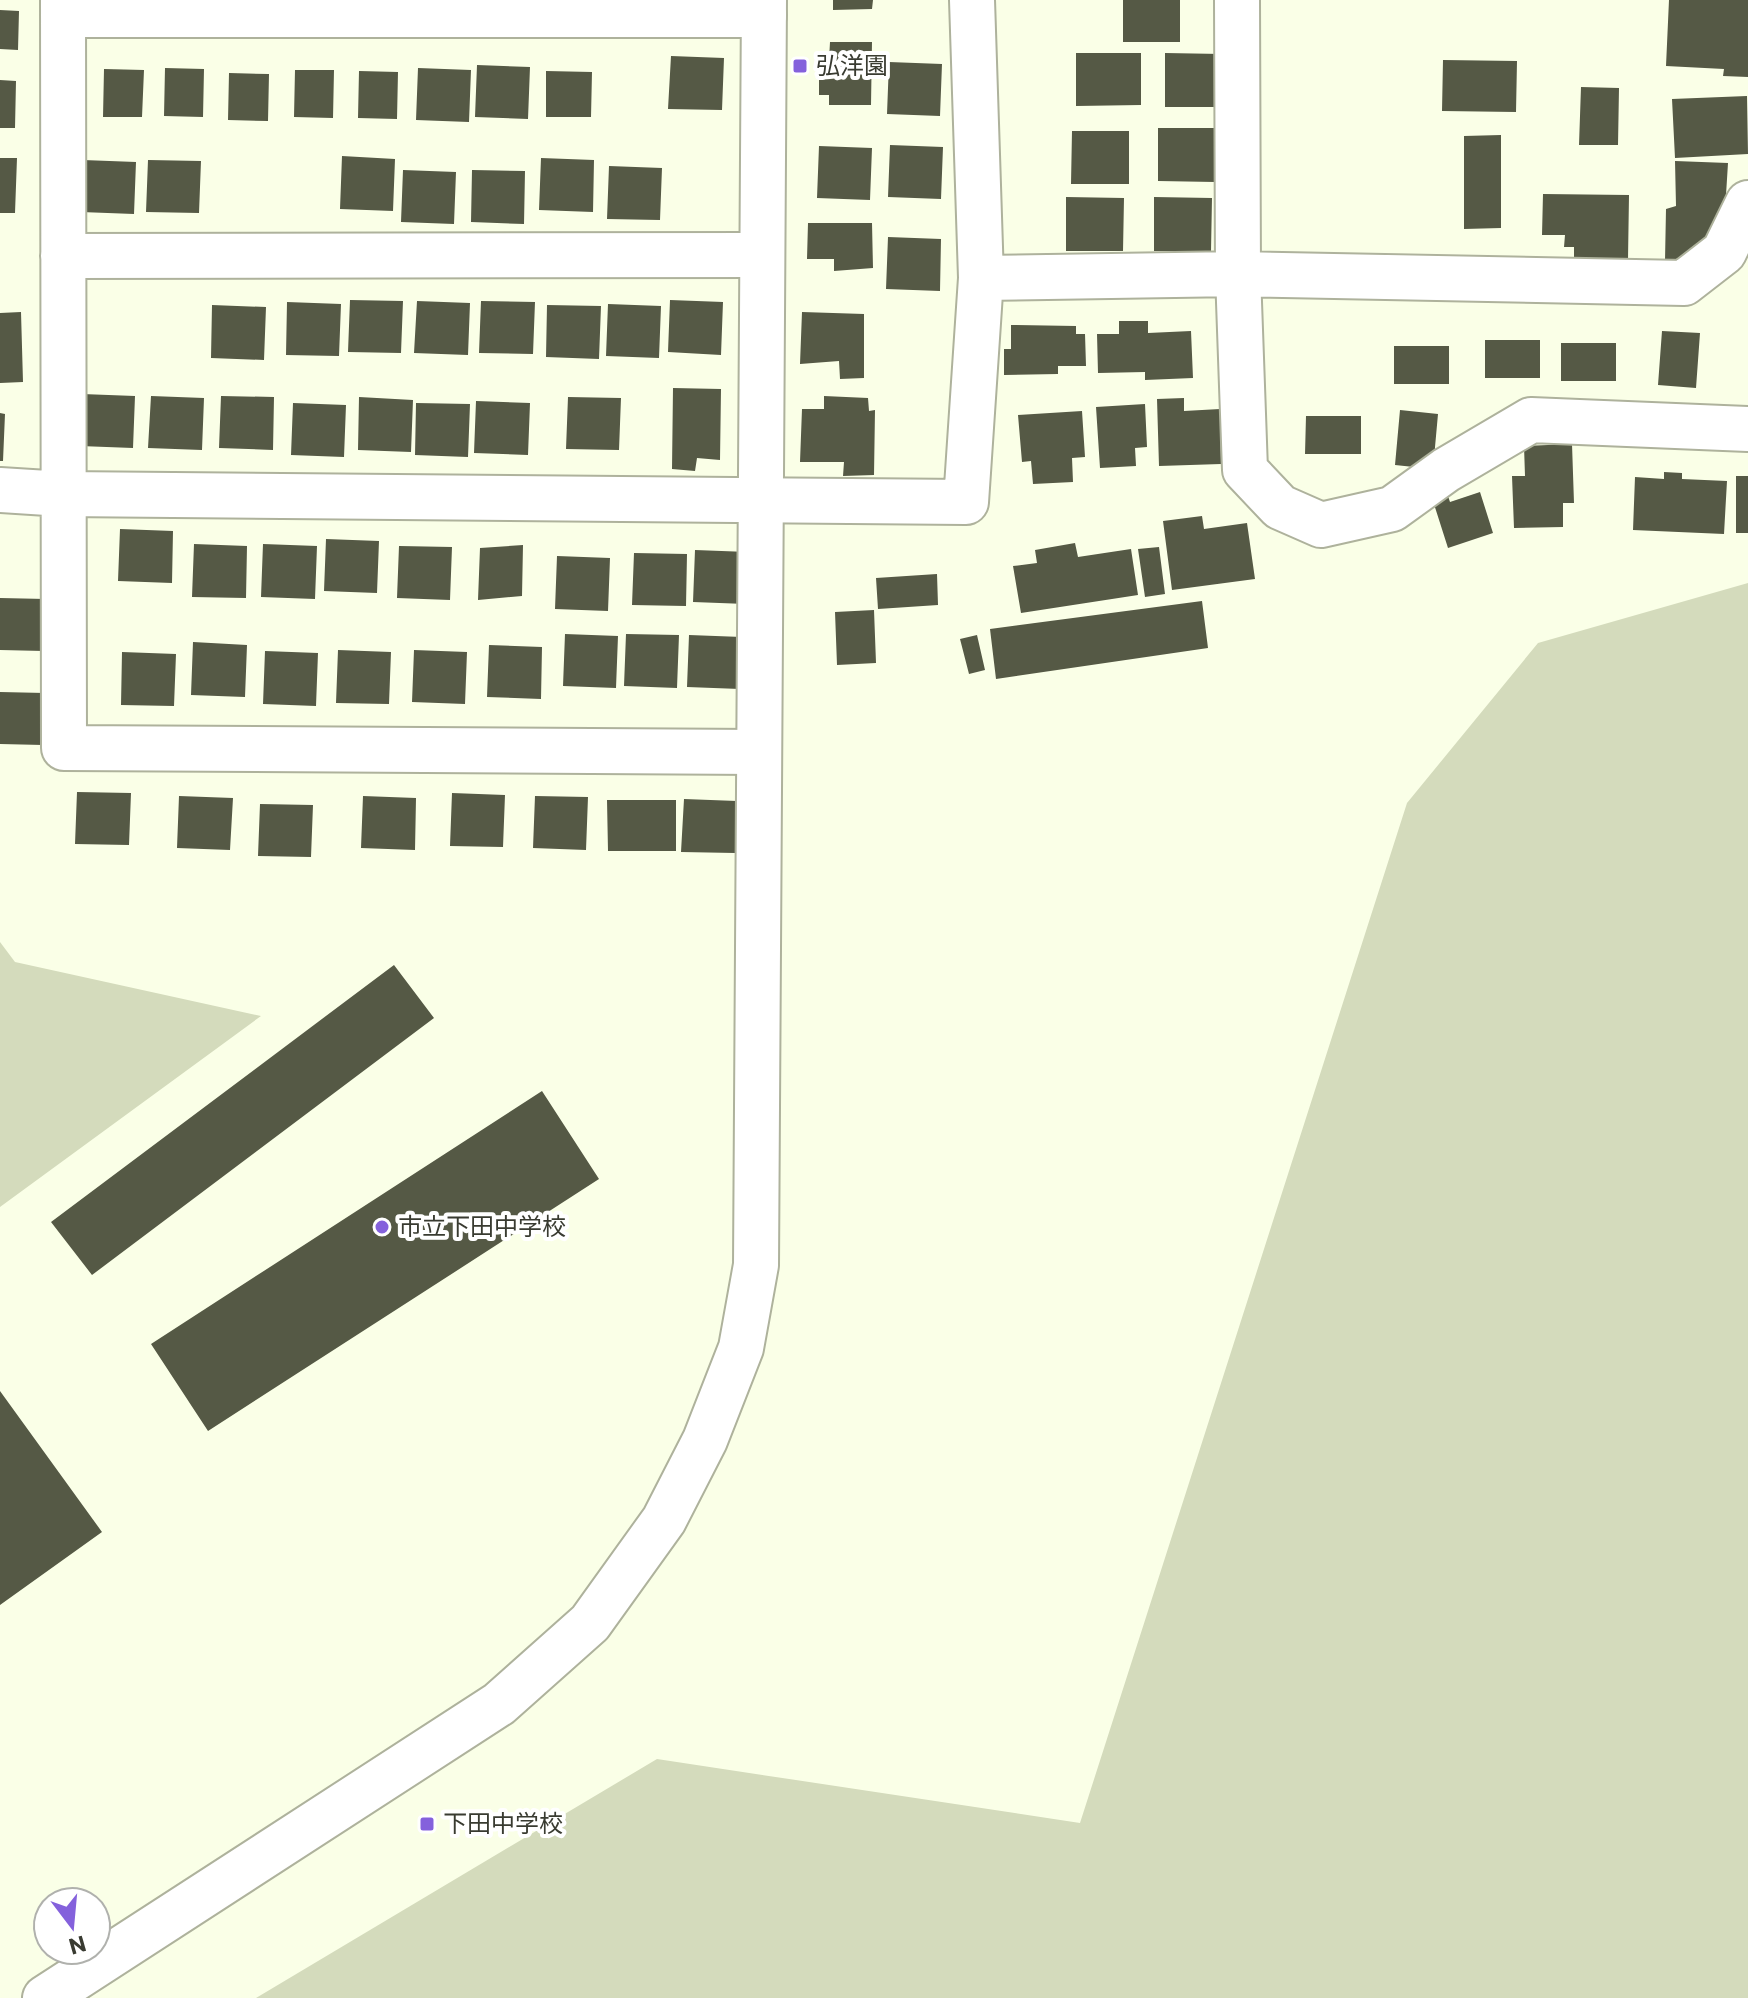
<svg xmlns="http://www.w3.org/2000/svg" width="1748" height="1998" viewBox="0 0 1748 1998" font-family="Commissioner,'Noto Sans JP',sans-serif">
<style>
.green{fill:#d4dbbc}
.building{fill:#555945}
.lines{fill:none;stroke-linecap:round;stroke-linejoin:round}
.street-casing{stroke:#aeb29c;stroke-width:48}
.secondary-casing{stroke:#aeb29c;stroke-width:48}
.street{stroke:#fff;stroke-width:44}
.secondary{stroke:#fff;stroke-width:44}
.poi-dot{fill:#8461dc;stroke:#fff;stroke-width:3}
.labels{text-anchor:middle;stroke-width:8;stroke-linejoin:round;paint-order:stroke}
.poi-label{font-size:24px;fill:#393b31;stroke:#fff;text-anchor:start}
</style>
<rect width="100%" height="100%" fill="#faffe7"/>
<path class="green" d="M1748,583V1998H256L657,1759L1080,1823L1407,803L1538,643Z
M0,942L15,962L261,1016L0,1207Z"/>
<path class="building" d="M833,0H873L872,9L833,10Z
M1123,0H1180V42H1123Z
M1669,0H1748V77L1723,76L1724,69L1666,66Z
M0,10L19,11L18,50L0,49Z
M830,42H872L871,105H829V95H819V60H829Z
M1076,53H1141V105L1076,106Z
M1165,53L1222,54V107H1165Z
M671,56L724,58L722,110L668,109Z
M1443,60L1517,61L1516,112L1442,111Z
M889,62L942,64L940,116L887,114Z
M477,65L530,67L528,119L475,117Z
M165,68L204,69L203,117L164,116Z
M418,68L471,70L469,122L416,120Z
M104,69L144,70L142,117H103Z
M295,70H334L333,118L294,117Z
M359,71L398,72L397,119L358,118Z
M546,71L592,72L591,117H546Z
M229,73L269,74L268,121L228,120Z
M0,80L16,81L15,128H0Z
M1581,87L1619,88L1618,145H1579Z
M1747,96L1748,154L1675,158L1672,99Z
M1158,128H1215V182L1158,181Z
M1072,131H1129V184H1071Z
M1501,135V228L1464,229V136Z
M890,145L943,147L941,199L888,197Z
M819,146L872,148L870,200L817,198Z
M342,156L395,159L393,211L340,209Z
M0,158H17L15,213H0Z
M541,158L594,160L593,212L539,210Z
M83,160L136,162L134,214L81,212Z
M148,160L201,161L199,213L146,212Z
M1675,161L1728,163L1725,211L1688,260L1665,261L1666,209L1676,206Z
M609,166L662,168L660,220L607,219Z
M403,170L456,172L454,224L401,222Z
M472,170L525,171L524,224L471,222Z
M1543,194L1629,195L1628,260L1574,259V247H1564L1565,235H1542Z
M1066,197L1124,198L1123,251H1066Z
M1154,197L1212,198L1211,251H1154Z
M808,223H872L873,268L834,271V259H807Z
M888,237L941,239L940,291L886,289Z
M350,300L403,301L401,353L348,352Z
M670,300L723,302L721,355L668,352Z
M417,301L470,303L468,355L414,353Z
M481,301L535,302L533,354L479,353Z
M287,302L341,304L339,356L286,355Z
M608,304L661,306L659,358L606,356Z
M212,305L266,307L264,360L211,358Z
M547,305L601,306L599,359L546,357Z
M21,312L23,382L0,383V313Z
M802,312L864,314V378L840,379L839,361L800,364Z
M1119,321H1148V333L1191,331L1193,378L1145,380V372L1098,373L1097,334H1119Z
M1011,325L1076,326V334H1085L1086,366H1058V374L1004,375V349H1011Z
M1662,331L1700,333L1696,388L1658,385Z
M1485,340H1540V378H1485Z
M1561,343H1616V381H1561Z
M1394,346H1449V384H1394Z
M673,388L721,389L720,460L697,458L695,471L672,469Z
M82,394L135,396L133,448L80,446Z
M151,396L204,398L202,450L148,448Z
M221,396L274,397L273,450L219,448Z
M824,396L868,398L869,411L875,410L874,475L843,476L844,462H800L802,409H824Z
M359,397L413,400L411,452L358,450Z
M568,397L621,398L619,450L566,449Z
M1184,398V411L1220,409L1221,464L1159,466L1157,399Z
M476,401L530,403L528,455L474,453Z
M293,403L346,405L344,457L291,455Z
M416,403L470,404L468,457L415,455Z
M1145,404L1147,447L1135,448L1136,466L1100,468L1096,407Z
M1400,410L1438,414L1433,469L1395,465Z
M1082,411L1085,457L1072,458L1073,482L1033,484L1031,461L1022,462L1018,415Z
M0,413L5,414L3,461H0Z
M1306,416H1361V454H1305Z
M1572,444L1574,503H1563V527L1514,528L1512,476H1525L1524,446Z
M1664,472L1682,473V479L1727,481L1724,534L1633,530L1635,477L1664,479Z
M1736,476H1748V533H1736Z
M1480,492L1493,533L1448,548L1433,501L1448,496L1450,502Z
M1202,516L1204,529L1247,523L1255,579L1172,590L1163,521Z
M120,529L173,531L172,583L118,581Z
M326,539L379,541L377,593L324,591Z
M1075,543L1078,557L1131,549L1138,595L1021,613L1013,566L1037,563L1035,550Z
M194,544L247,546L246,598L192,597Z
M263,544L317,546L315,599L261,597Z
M523,545L522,596L478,600L480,548Z
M399,546L452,547L450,600L397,598Z
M1159,547L1165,594L1145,597L1138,549Z
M695,550L748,552L746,604L693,602Z
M634,553L687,554L686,606L632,605Z
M557,556L610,558L608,611L555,609Z
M937,574L938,605L878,609L876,578Z
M0,598L46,599L44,651L0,650Z
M1202,601L1208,648L996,679L990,629Z
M874,610L876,663L837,665L835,612Z
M565,634L618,636L616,688L563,686Z
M626,634L679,635L677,688L624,686Z
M689,635L742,637L740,689L687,687Z
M977,635L985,670L969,674L960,639Z
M193,642L247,645L245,697L191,695Z
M489,645L542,647L541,699L487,697Z
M338,650L391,652L389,704L336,703Z
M414,650L467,652L465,704L412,702Z
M265,651L318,653L316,706L263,704Z
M122,652L176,654L174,706L121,705Z
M0,692L45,693L43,745L0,744Z
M77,792L131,793L129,845L75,844Z
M452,793L505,795L503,847L450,846Z
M179,796L233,798L230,850L177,848Z
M363,796L416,798L415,850L361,848Z
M535,796L588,797L586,850L533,848Z
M684,799L737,801L735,853L681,852Z
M607,800H676V851H608Z
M260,804L313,805L311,857L258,856Z
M394,965L434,1018L92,1275L51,1222Z
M542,1091L599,1179L208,1431L151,1344Z
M0,1391L102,1532L0,1605Z"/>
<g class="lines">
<defs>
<path id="street" d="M63,0L64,748L759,752
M1237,0L1238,274L1245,470L1280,507L1321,525L1392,509L1446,470L1531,420L1748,429
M63,15H764
M63,256L762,255
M981,278L1238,274L1684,283L1724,252L1748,203
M0,490L63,494L966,502L981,278L972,0"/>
<path id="secondary" d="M45,1998L499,1704L590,1623L664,1520L705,1440L741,1348L756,1265L764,0"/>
</defs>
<use href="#street" class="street-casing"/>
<use href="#secondary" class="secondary-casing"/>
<use href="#street" class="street"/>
<use href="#secondary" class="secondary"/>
</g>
<g class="poi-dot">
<rect x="792" y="58" width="16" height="16" rx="4"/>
<circle cx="382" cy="1227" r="8"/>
<rect x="419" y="1816" width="16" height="16" rx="4"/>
</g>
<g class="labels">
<g class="poi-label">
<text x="816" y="74">弘洋園</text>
<text x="398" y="1235">市立下田中学校</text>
<text x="443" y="1832">下田中学校</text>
</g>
</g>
<g transform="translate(72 1926) rotate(164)"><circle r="38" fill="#ffffff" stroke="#b0b1ad" stroke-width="2"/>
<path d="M0-6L14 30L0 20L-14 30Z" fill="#8461dc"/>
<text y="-12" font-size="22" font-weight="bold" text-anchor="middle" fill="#393b31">N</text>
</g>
</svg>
